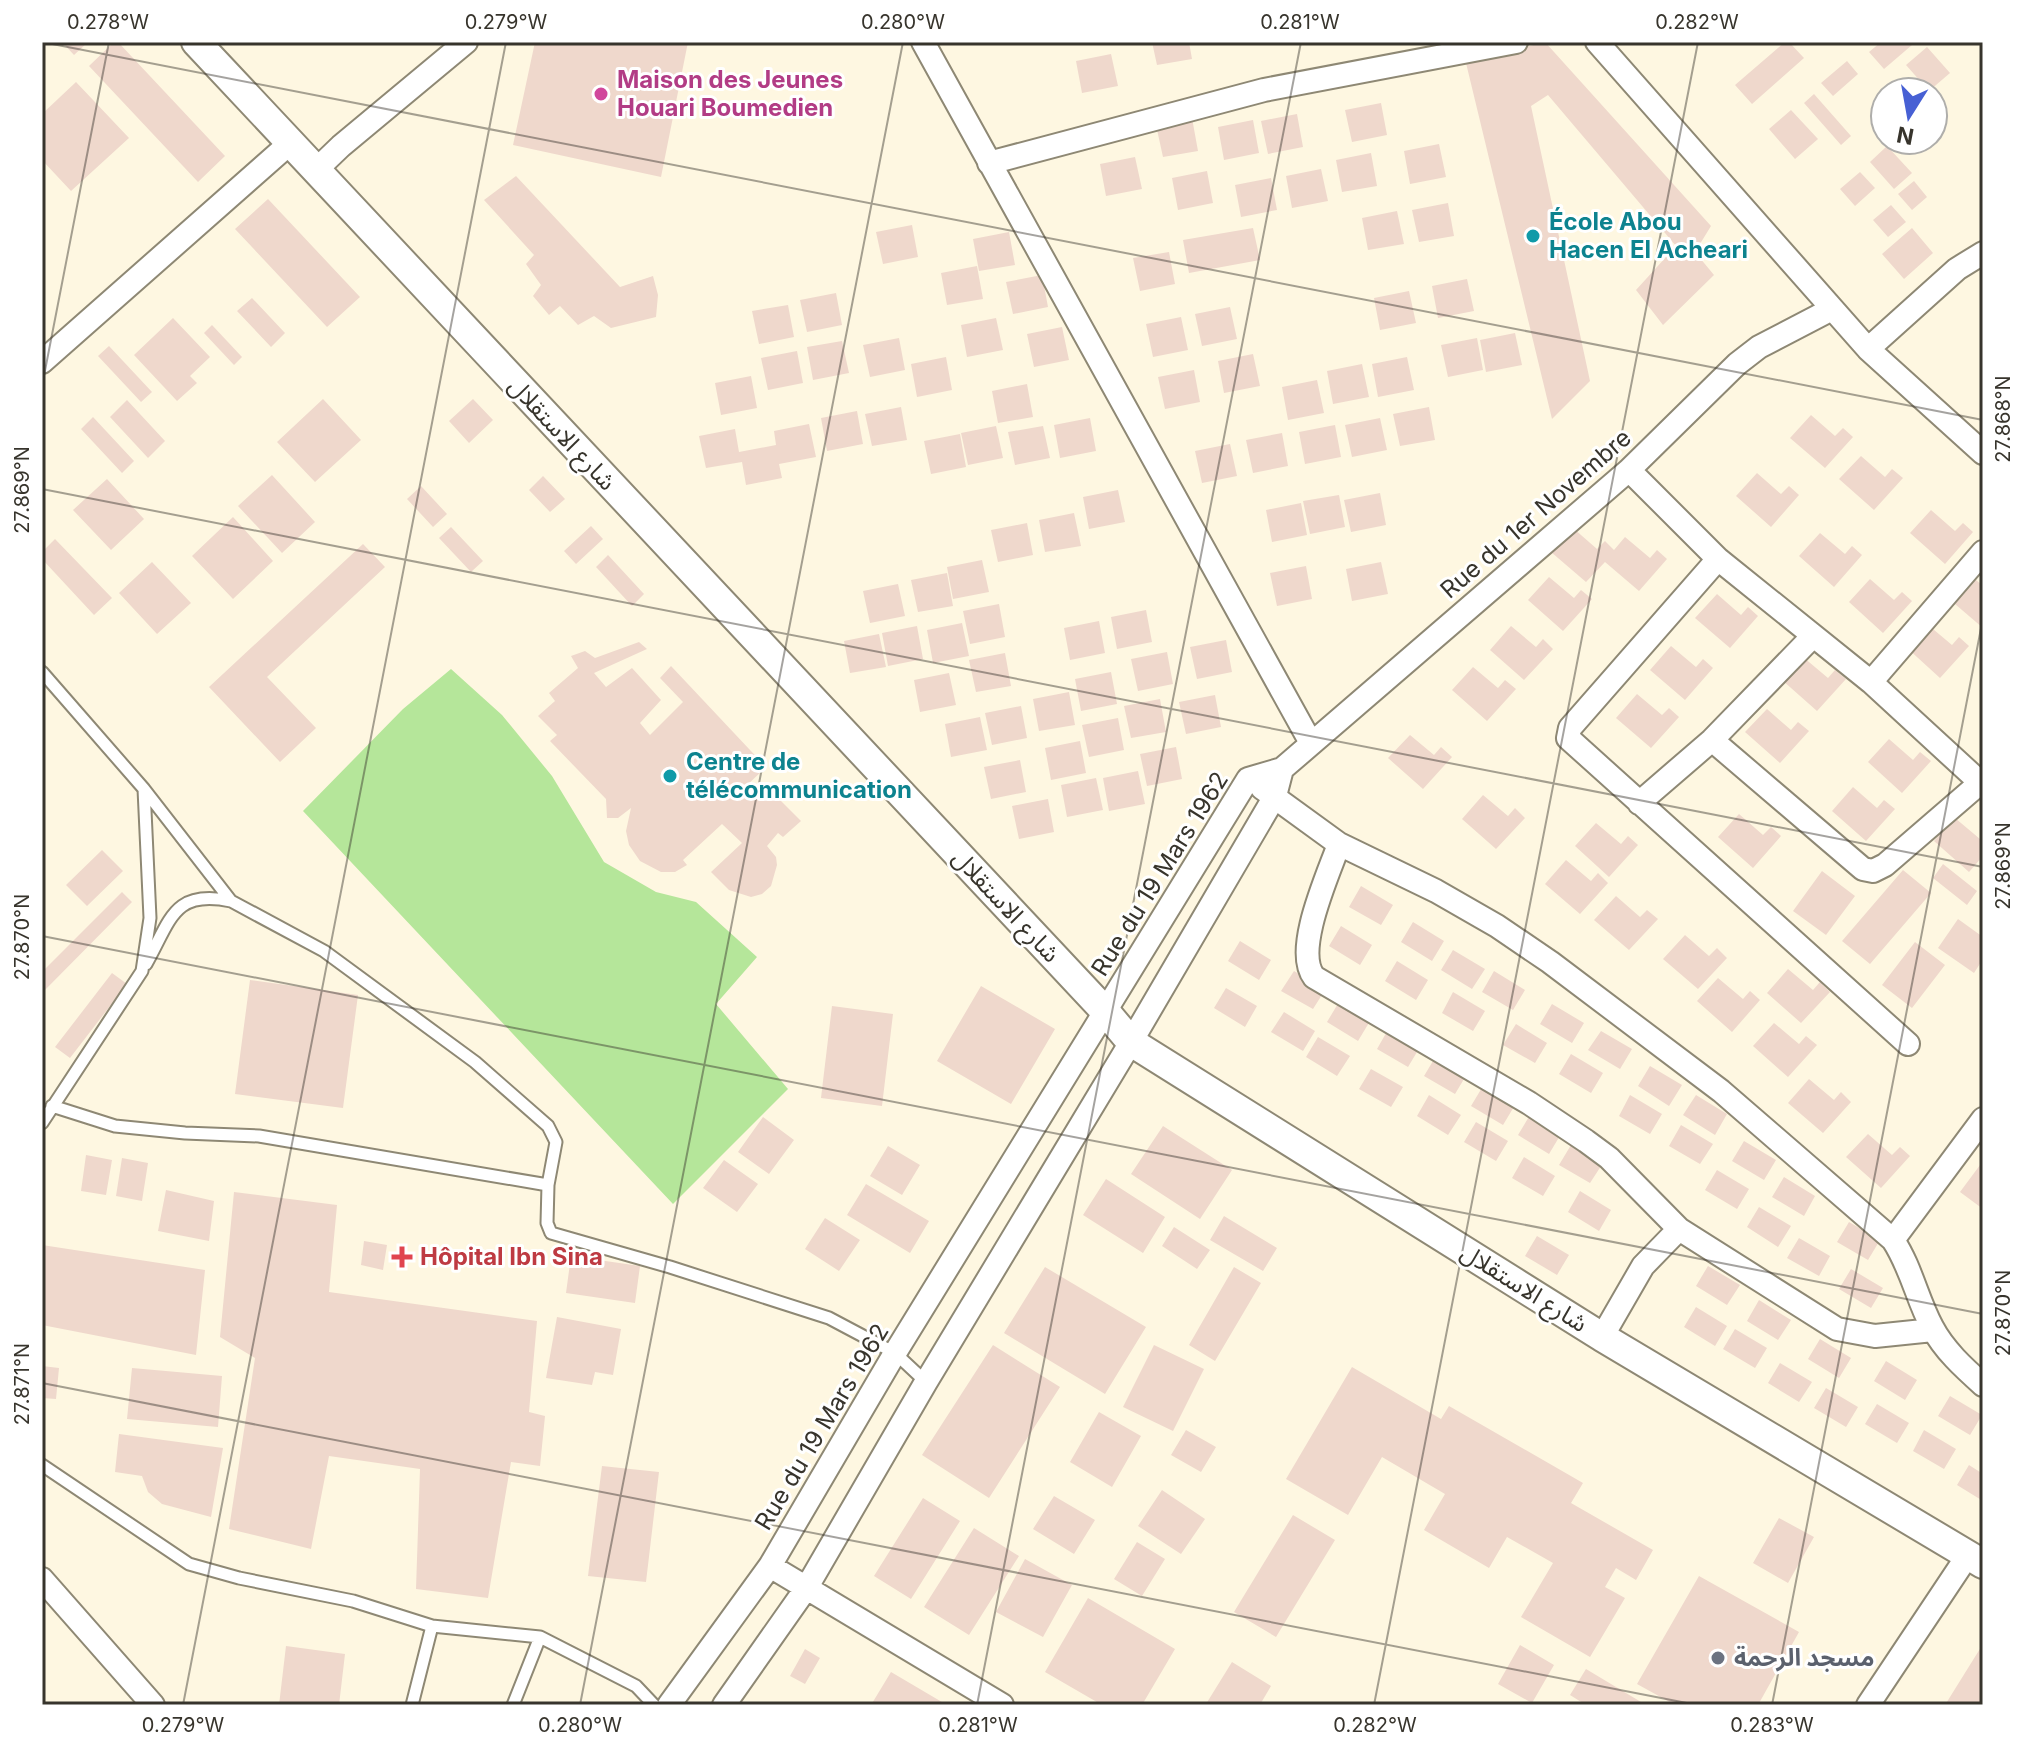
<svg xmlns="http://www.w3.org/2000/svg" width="2025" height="1747" viewBox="0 0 2025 1747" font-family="Inter,'Noto Sans Arabic',sans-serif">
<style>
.green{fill:#b5e69a}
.building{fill:#efd8cc}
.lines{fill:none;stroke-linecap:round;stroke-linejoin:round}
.service-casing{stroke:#8e8874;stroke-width:15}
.minor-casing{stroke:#8e8874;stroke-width:26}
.tertiary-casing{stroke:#8e8874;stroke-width:32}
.service{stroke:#fff;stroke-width:11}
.minor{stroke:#fff;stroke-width:22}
.tertiary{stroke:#fff;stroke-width:28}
.ticks{fill:none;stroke:#37342c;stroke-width:2;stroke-opacity:0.45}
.hotel-dot{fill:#d1479c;stroke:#fff;stroke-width:3}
.culture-dot{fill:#0f9aa8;stroke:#fff;stroke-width:3}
.health-dot{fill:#e0444e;stroke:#fff;stroke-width:3}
.worship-dot{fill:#6b7280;stroke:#fff;stroke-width:3}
.labels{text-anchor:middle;stroke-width:6;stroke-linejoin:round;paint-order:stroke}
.hotel-label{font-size:24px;font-weight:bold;fill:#b23c85;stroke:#fff;text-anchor:start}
.culture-label{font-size:24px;font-weight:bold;fill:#0d838f;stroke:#fff;text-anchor:start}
.street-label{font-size:24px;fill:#37342c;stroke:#fff}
.health-label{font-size:24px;font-weight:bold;fill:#be3a42;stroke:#fff;text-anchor:start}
.worship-label{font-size:24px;font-weight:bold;fill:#5b616d;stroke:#fff;text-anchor:start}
.neatline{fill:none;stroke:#37342c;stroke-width:3}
.ticks-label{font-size:20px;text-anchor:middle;fill:#37342c}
</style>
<rect width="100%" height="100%" fill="#fef7e1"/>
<path class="green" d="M451,669L502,715L552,776L604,862L656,892L696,902L757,957L716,1004L788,1089L673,1204L303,811L403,709Z"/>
<path class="building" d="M62,42H88L74,55Z
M114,42H118L225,156L198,182L89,66Z
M535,42H688L661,177L513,145Z
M1152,42H1189L1192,59L1157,65Z
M1545,42L1711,226L1695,252L1714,275L1663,325L1636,290L1676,246L1548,95L1531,106L1590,381L1552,419L1466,63Z
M1785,42H1789L1804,58L1752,104L1735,85Z
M1881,42H1909L1912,45L1884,69L1869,52Z
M1927,47L1950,73L1929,91L1906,65Z
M1111,54L1118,86L1082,93L1076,61Z
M1847,61L1858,74L1833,96L1821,83Z
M76,82L129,138L71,191L42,160V114Z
M1814,94L1851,136L1841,145L1804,103Z
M1381,103L1387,135L1352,142L1345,110Z
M1791,110L1818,139L1795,159L1769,129Z
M1297,114L1303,147L1268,154L1261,121Z
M1192,118L1198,151L1163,157L1156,125Z
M1253,120L1259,153L1224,160L1218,127Z
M1439,144L1446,177L1410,184L1404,151Z
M1887,146L1912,173L1894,189L1870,162Z
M1371,153L1377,186L1342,192L1336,160Z
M1135,157L1142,189L1106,196L1100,164Z
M1321,169L1328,201L1292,208L1286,176Z
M1207,171L1213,203L1178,210L1172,178Z
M1860,172L1875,188L1855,206L1840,189Z
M516,176L620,287L653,276L658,295L656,317L611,328L594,316L578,325L560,306L549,315L533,296L541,285L526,264L534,255L484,200Z
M1271,178L1277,210L1241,217L1235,185Z
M1914,181L1927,197L1912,210L1898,194Z
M268,199L360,297L327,327L235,229Z
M1448,203L1454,236L1419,242L1412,210Z
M1891,205L1906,222L1888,237L1873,220Z
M1397,211L1404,244L1368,250L1362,218Z
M912,225L918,257L883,264L876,232Z
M1253,228L1260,260L1189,273L1183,240Z
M1912,228L1933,253L1904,279L1882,254Z
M1009,232L1015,265L979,271L973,239Z
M1169,252L1175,284L1140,291L1133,258Z
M977,266L983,299L947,305L941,273Z
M1042,275L1048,307L1013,314L1006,282Z
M1467,279L1474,311L1438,318L1432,286Z
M1409,291L1416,323L1380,330L1374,298Z
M836,293L842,325L807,332L800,300Z
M252,298L285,333L271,347L237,311Z
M788,305L794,337L759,344L752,311Z
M1230,307L1237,339L1202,346L1195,314Z
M1181,317L1188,350L1153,357L1146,324Z
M173,318L210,357L190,376L197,383L177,401L134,355Z
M996,318L1003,350L967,357L961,325Z
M212,325L242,357L234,365L204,333Z
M1062,327L1069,360L1034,367L1027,334Z
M1515,333L1522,365L1486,372L1480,340Z
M899,338L905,370L870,377L863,345Z
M1477,338L1483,370L1448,377L1441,345Z
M842,341L849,373L813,380L807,347Z
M109,346L152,392L141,402L98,356Z
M797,351L803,383L768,390L761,358Z
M1253,354L1260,386L1224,393L1218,361Z
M946,357L952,390L917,397L911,364Z
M1407,357L1414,390L1378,397L1372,364Z
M1362,364L1369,397L1333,404L1327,371Z
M1194,370L1200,402L1165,409L1158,377Z
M751,376L757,408L721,415L715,383Z
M1317,380L1324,413L1288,420L1282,387Z
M1027,384L1033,417L998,423L992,391Z
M323,399L361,440L315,482L277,442Z
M473,399L493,420L469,443L449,421Z
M127,400L165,441L148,458L110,417Z
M901,407L907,440L872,446L865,414Z
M1429,407L1435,440L1400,446L1393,414Z
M857,411L863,444L827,451L821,418Z
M1811,415L1835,436L1843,428L1853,437L1825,468L1790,438Z
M93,417L134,461L122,473L81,429Z
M1090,418L1096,451L1060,458L1054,425Z
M1380,418L1387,450L1352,457L1345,425Z
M809,424L816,457L779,464L782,478L746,485L742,462L706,468L699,436L735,429L739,452L776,445L774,431Z
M1335,425L1341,457L1305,464L1299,432Z
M996,426L1003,458L968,465L961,433Z
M1043,426L1050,458L1015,465L1008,432Z
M1282,433L1288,466L1253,473L1246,440Z
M960,434L966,467L931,474L924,441Z
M1230,444L1237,476L1202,483L1195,451Z
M1861,456L1885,477L1892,469L1903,478L1874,510L1839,479Z
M1757,473L1781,494L1789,486L1799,495L1771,527L1736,496Z
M272,475L315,522L282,553L238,506Z
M543,476L565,499L550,512L529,490Z
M107,479L144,519L111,550L73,510Z
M421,486L447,514L433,527L407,499Z
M1118,490L1125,522L1089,529L1083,497Z
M1380,493L1386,525L1351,532L1344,500Z
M1339,495L1345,527L1310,534L1303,501Z
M1301,503L1307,535L1272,542L1266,510Z
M1931,510L1955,531L1963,523L1973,532L1945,564L1910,533Z
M1074,513L1081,546L1045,552L1039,520Z
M233,517L273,561L233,599L192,556Z
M1027,523L1033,555L998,562L991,530Z
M591,526L603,539L576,564L564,551Z
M451,527L483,561L471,572L439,538Z
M1573,528L1597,549L1605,541L1614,550L1625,537L1650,558L1657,550L1667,559L1639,591L1605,562L1586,582L1551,552Z
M1820,533L1845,554L1852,546L1862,555L1834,587L1799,556Z
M55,539L112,598L94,615L42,559V552Z
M363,544L385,567L267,677L316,728L280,762L209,687Z
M608,555L644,594L632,606L596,567Z
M982,560L989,592L953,599L947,567Z
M152,562L191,603L157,634L119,593Z
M1381,562L1388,594L1352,601L1346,569Z
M1306,566L1312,599L1277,606L1270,573Z
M947,573L953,606L918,612L911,580Z
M1549,577L1574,598L1581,590L1592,599L1563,631L1528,600Z
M1870,579L1894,600L1902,592L1912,601L1883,633L1849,602Z
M1976,580L1983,586V628L1955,604Z
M898,584L905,616L870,623L863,591Z
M1717,594L1741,615L1748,607L1758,616L1730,648L1695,618Z
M999,604L1005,637L970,644L963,611Z
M1146,610L1152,642L1117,649L1111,617Z
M1099,621L1105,653L1070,660L1064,628Z
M962,623L969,656L933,663L927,630Z
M1927,624L1952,645L1959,637L1969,646L1940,678L1906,647Z
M917,626L923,659L888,666L882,633Z
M1511,626L1536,647L1543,639L1553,649L1524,680L1490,650Z
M879,634L886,667L850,673L844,641Z
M1226,640L1232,672L1197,679L1190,647Z
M639,642L647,649L594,673L606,687L632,668L661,700L640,723L650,735L683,702L660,678L671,666L766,767L743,789L750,799L765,785L801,821L783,837L778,833L767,846L776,857L777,865L771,886L762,894L751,897L729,890L711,872L742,843L722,824L683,860L687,865L675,872H661L640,861L629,845L626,831L631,808L618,818H607L606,799L550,741L557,735L538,716L555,701L549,693L578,668L571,656L585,651L595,658Z
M1671,646L1696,667L1703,659L1713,668L1685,700L1650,670Z
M1167,652L1173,684L1138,691L1131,659Z
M1005,653L1011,686L976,692L969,660Z
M1803,657L1828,678L1835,670L1846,679L1817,711L1782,680Z
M1473,667L1498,688L1505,680L1516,689L1487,721L1452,690Z
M1111,672L1117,704L1081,711L1075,679Z
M949,673L956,705L920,712L914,680Z
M1069,692L1075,725L1039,731L1033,699Z
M1637,694L1662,715L1669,708L1679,717L1651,748L1616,718Z
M1215,695L1221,727L1186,734L1179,702Z
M1160,699L1166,732L1131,738L1124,706Z
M1021,706L1027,738L992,745L985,713Z
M1767,709L1791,730L1798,722L1809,731L1780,763L1745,732Z
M980,717L987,750L951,757L945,724Z
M1118,718L1124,750L1089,757L1082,725Z
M1410,735L1434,755L1441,747L1452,757L1423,789L1388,758Z
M1889,739L1913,760L1920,752L1931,761L1902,793L1868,762Z
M1080,741L1086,773L1051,780L1045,748Z
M1176,747L1182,779L1147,786L1140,754Z
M1020,760L1026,792L991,799L984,767Z
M1138,771L1145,804L1109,811L1103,778Z
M1096,778L1103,810L1067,817L1061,785Z
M1853,787L1877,808L1884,800L1895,809L1866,841L1832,811Z
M1483,795L1508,816L1515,808L1525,818L1496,849L1462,819Z
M1048,799L1054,832L1019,839L1012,806Z
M1739,814L1763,835L1771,827L1781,836L1753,868L1718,837Z
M1955,818L1980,839L1983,835V856L1969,872L1934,841Z
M1596,823L1621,844L1628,836L1638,845L1609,877L1575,846Z
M102,850L123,871L87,906L66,885Z
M1566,860L1591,881L1598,873L1608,883L1580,914L1545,884Z
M1943,864L1977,891L1967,905L1933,878Z
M1903,870L1931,893L1870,964L1842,941Z
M1822,871L1855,896L1826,935L1793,911Z
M1361,886L1393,905L1381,925L1349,907Z
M122,892L132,902L42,993V972Z
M1616,896L1640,917L1647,910L1658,919L1629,950L1594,920Z
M1958,919L1983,937V959L1974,973L1938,948Z
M1413,922L1444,941L1432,961L1401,942Z
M1341,926L1372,945L1360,965L1329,946Z
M1685,935L1709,956L1717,948L1727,958L1698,989L1663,959Z
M1240,941L1271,960L1259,980L1228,961Z
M1915,942L1945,965L1912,1008L1882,985Z
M1453,950L1485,969L1472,989L1441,970Z
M1397,961L1428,980L1416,1000L1385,981Z
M1788,969L1813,990L1820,982L1830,992L1801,1023L1767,993Z
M1294,971L1325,990L1313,1009L1281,991Z
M1494,971L1525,990L1513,1010L1482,992Z
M112,973L127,984L70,1058L55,1047Z
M1718,978L1743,999L1750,991L1760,1000L1732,1032L1697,1001Z
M250,980L358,995L343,1108L235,1094Z
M981,986L1055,1029L1011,1104L937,1061Z
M1226,988L1257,1006L1245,1027L1214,1008Z
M1453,992L1485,1011L1473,1031L1442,1013Z
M1339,1002L1370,1021L1358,1041L1327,1022Z
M1552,1004L1584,1023L1572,1043L1540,1024Z
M832,1006L893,1014L882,1106L821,1098Z
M1284,1012L1315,1031L1303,1051L1271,1032Z
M1774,1023L1799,1044L1806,1036L1817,1045L1788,1077L1753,1046Z
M1516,1024L1547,1043L1535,1063L1503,1045Z
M1389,1028L1420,1047L1408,1067L1377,1049Z
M1601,1031L1632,1049L1620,1069L1588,1050Z
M1318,1037L1350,1056L1337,1076L1306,1057Z
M1571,1054L1603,1073L1591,1093L1559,1074Z
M1436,1056L1467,1074L1455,1094L1424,1076Z
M1650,1066L1682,1085L1669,1106L1638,1086Z
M1371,1069L1403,1087L1391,1107L1359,1089Z
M1809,1079L1834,1100L1841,1092L1851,1102L1823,1133L1788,1103Z
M1483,1086L1515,1105L1503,1125L1471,1106Z
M1429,1095L1461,1115L1448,1135L1417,1116Z
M1630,1095L1662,1114L1650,1134L1619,1116Z
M1696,1095L1727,1114L1715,1135L1683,1115Z
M1530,1115L1561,1134L1549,1154L1518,1135Z
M763,1117L794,1140L769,1174L738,1152Z
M1476,1122L1508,1141L1496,1161L1464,1142Z
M1681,1125L1713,1144L1700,1164L1669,1146Z
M1163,1126L1232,1170L1200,1219L1131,1174Z
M1868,1134L1892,1155L1900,1147L1910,1156L1881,1188L1846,1157Z
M1744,1141L1776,1160L1764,1180L1732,1161Z
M1571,1145L1603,1163L1590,1183L1559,1165Z
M888,1146L920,1165L902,1195L870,1176Z
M86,1155L112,1160L106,1195L81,1191Z
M1524,1157L1555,1176L1543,1196L1512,1178Z
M122,1158L148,1163L142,1201L116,1196Z
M724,1160L758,1184L737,1212L703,1188Z
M1983,1161V1209L1960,1192Z
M1717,1170L1749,1189L1737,1209L1705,1190Z
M1784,1177L1815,1196L1804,1216L1772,1197Z
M1106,1179L1165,1217L1143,1253L1083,1215Z
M866,1184L929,1221L910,1253L847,1215Z
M166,1190L214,1201L209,1241L158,1231Z
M1580,1191L1611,1210L1599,1231L1568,1212Z
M234,1192L337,1205L329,1292L537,1321L529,1412L545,1416L540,1466L511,1462L488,1598L416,1589L420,1469L329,1456L311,1549L229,1529L255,1358L220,1337Z
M1759,1207L1791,1226L1778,1247L1747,1227Z
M1224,1216L1277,1248L1263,1271L1210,1240Z
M825,1218L860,1240L839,1271L805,1249Z
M1849,1222L1880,1240L1868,1260L1837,1242Z
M1174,1227L1210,1250L1197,1269L1162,1246Z
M1537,1236L1569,1255L1557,1275L1525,1256Z
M1799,1238L1830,1256L1819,1276L1787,1258Z
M364,1241L387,1245L383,1270L361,1265Z
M42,1245L205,1270L196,1355L42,1325Z
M571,1256L640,1266L635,1303L566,1293Z
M1708,1266L1740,1285L1727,1305L1696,1286Z
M1045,1267L1146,1327L1105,1394L1004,1333Z
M1234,1267L1261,1283L1215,1361L1189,1345Z
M1851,1269L1883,1288L1871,1308L1839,1289Z
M1759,1300L1791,1320L1778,1340L1747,1321Z
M1696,1307L1727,1326L1715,1346L1684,1327Z
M557,1317L621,1329L613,1375L595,1372L592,1385L546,1378Z
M1735,1329L1767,1348L1755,1368L1723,1349Z
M1820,1339L1851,1358L1839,1378L1808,1359Z
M993,1345L1060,1387L989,1498L922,1455Z
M1154,1345L1204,1369L1173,1431L1123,1407Z
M1886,1361L1917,1380L1905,1400L1874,1381Z
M1780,1363L1812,1382L1799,1402L1768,1383Z
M42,1366L59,1368L56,1399L42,1398Z
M1352,1367L1441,1419L1449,1406L1583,1483L1571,1503L1653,1550L1636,1580L1616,1568L1605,1587L1625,1598L1590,1657L1521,1617L1553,1563L1507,1537L1489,1568L1424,1530L1445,1494L1382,1457L1348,1515L1286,1479Z
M132,1368L222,1376L218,1427L127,1419Z
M1826,1388L1858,1407L1846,1427L1814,1408Z
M1950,1396L1982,1415L1970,1435L1938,1416Z
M1877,1404L1909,1423L1897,1443L1865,1424Z
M1099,1412L1141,1436L1112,1487L1070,1462Z
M1186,1430L1216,1447L1201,1472L1171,1455Z
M1924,1430L1956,1449L1944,1469L1913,1451Z
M119,1434L223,1448L211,1517L162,1504L148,1492L142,1476L115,1472Z
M1969,1465L1983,1474V1501L1957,1485Z
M602,1466L659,1472L646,1582L588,1576Z
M1162,1490L1205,1519L1181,1554L1138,1526Z
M1054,1496L1095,1520L1074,1554L1033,1529Z
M923,1498L960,1521L911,1599L874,1576Z
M1293,1515L1335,1540L1276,1637L1234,1612Z
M1779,1518L1814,1537L1788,1583L1753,1563Z
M974,1528L1019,1556L969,1635L924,1607Z
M1137,1542L1165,1559L1142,1596L1114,1579Z
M1025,1559L1072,1585L1043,1637L996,1612Z
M1699,1576L1799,1632L1758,1705H1675L1637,1684Z
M1088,1598L1175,1649L1142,1705H1102L1045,1672Z
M1983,1644V1705H1945Z
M1520,1645L1554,1665L1532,1703L1498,1684Z
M286,1646L345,1654L339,1705H279Z
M805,1649L820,1658L805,1684L790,1676Z
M1232,1662L1271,1686L1261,1703L1264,1705L1206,1704Z
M1586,1669L1646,1705H1586L1570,1695Z
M891,1672L947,1705H871Z"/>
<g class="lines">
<defs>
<path id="service" d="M42,672L144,789L150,918L142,971L42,1123
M144,789L231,901L324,951L475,1062L548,1126L556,1142L548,1185L547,1223L551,1233L670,1267L829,1318L895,1353L926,1382
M146,964C171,920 173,889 231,901
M52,1106L115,1126L185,1133L259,1136L548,1185
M42,1465L189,1564L239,1578L353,1601L432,1626L540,1637L636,1686L654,1705
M412,1705L432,1626
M513,1705L540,1637"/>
<path id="minor" d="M923,42L1311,743
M1597,42L1868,349L1983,453
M989,163L1264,90L1516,42
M315,171L341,146L466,42
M1868,349L1957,269L1983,253
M42,362L289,144
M1629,470L1718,559L1871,682L1983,785
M1718,559L1570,728L1568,738L1908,1044
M1871,682L1983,552
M1712,740L1863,869L1873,871L1885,865L1980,783
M1262,788L1339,844L1436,891L1497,926L1550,962L1721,1091L1893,1240C1911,1267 1917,1299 1932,1327C1944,1350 1964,1368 1983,1385
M1639,803L1712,740L1813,636
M1339,844C1329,873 1293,950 1314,977L1529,1103L1586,1141L1609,1158L1679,1229
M1893,1240L1983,1119
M1602,1337L1643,1266L1679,1229L1837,1329L1875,1336L1933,1330
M770,1566L1002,1705
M42,1579L153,1705
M669,1705L770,1566L895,1353L1248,779L1282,769L1629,470L1737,364L1759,347L1832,309
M724,1705L807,1587L926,1382L1131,1042L1275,796L1282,769
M1868,1705L1968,1555"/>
<path id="tertiary" d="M196,42L1105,1011L1131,1042L1602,1337L1983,1564"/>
</defs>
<use href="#service" class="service-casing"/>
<use href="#minor" class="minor-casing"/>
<use href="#tertiary" class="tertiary-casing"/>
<use href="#service" class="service"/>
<use href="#minor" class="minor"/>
<use href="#tertiary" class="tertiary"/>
</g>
<path class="ticks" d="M42,42L1983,420M42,386L109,42M42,489L1983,867M42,936L1983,1314M42,1383L1697,1705M183,1705L506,42M580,1705L903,42M977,1705L1301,42M1374,1705L1698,42M1772,1705L1983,618"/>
<circle class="hotel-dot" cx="601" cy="94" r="8"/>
<g class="culture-dot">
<circle cx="1533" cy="236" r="8"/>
<circle cx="670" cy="776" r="8"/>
</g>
<path class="health-dot" d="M398 1245h8v8h8v8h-8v8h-8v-8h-8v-8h8z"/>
<circle class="worship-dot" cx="1718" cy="1658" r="8"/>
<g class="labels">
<g class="hotel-label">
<text x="617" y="88">Maison des Jeunes<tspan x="617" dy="28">Houari Boumedien</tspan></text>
</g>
<g class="culture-label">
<text x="1549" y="230">École Abou<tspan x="1549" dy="28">Hacen El Acheari</tspan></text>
<text x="686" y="770">Centre de<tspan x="686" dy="28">télécommunication</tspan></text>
</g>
<g class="street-label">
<text transform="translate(562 434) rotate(47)" y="8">شارع الاستقلال</text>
<text transform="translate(1536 514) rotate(-41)" y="8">Rue du 1er Novembre</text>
<text transform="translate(1160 874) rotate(-58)" y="8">Rue du 19 Mars 1962</text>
<text transform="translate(1006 906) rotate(47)" y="8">شارع الاستقلال</text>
<text transform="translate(1524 1288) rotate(32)" y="8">شارع الاستقلال</text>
<text transform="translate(822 1427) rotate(-59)" y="8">Rue du 19 Mars 1962</text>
</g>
<g class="health-label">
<text x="420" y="1265">Hôpital Ibn Sina</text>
</g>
<g class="worship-label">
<text x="1734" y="1666">مسجد الرحمة</text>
</g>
</g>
<rect width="2025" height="1747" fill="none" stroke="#ffffff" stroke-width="88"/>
<g transform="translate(1909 116) rotate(191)"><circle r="38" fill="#ffffff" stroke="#afaeab" stroke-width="2"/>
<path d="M0-6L14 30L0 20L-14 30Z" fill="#4760d4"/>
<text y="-12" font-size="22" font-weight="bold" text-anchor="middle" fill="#37342c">N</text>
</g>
<rect x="44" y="44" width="1937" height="1659" class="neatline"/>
<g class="ticks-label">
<text x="108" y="29">0.278°W</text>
<text x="506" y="29">0.279°W</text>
<text x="903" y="29">0.280°W</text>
<text x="1300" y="29">0.281°W</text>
<text x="1697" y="29">0.282°W</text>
<text transform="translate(2003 419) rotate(-90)" y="7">27.868°N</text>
<text transform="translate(22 490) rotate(-90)" y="7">27.869°N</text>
<text transform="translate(2003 866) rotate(-90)" y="7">27.869°N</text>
<text transform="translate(22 937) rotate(-90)" y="7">27.870°N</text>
<text transform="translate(2003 1313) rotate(-90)" y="7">27.870°N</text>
<text transform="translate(22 1384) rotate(-90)" y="7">27.871°N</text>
<text x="183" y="1732">0.279°W</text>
<text x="580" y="1732">0.280°W</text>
<text x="978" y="1732">0.281°W</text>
<text x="1375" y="1732">0.282°W</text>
<text x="1772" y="1732">0.283°W</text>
</g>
</svg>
